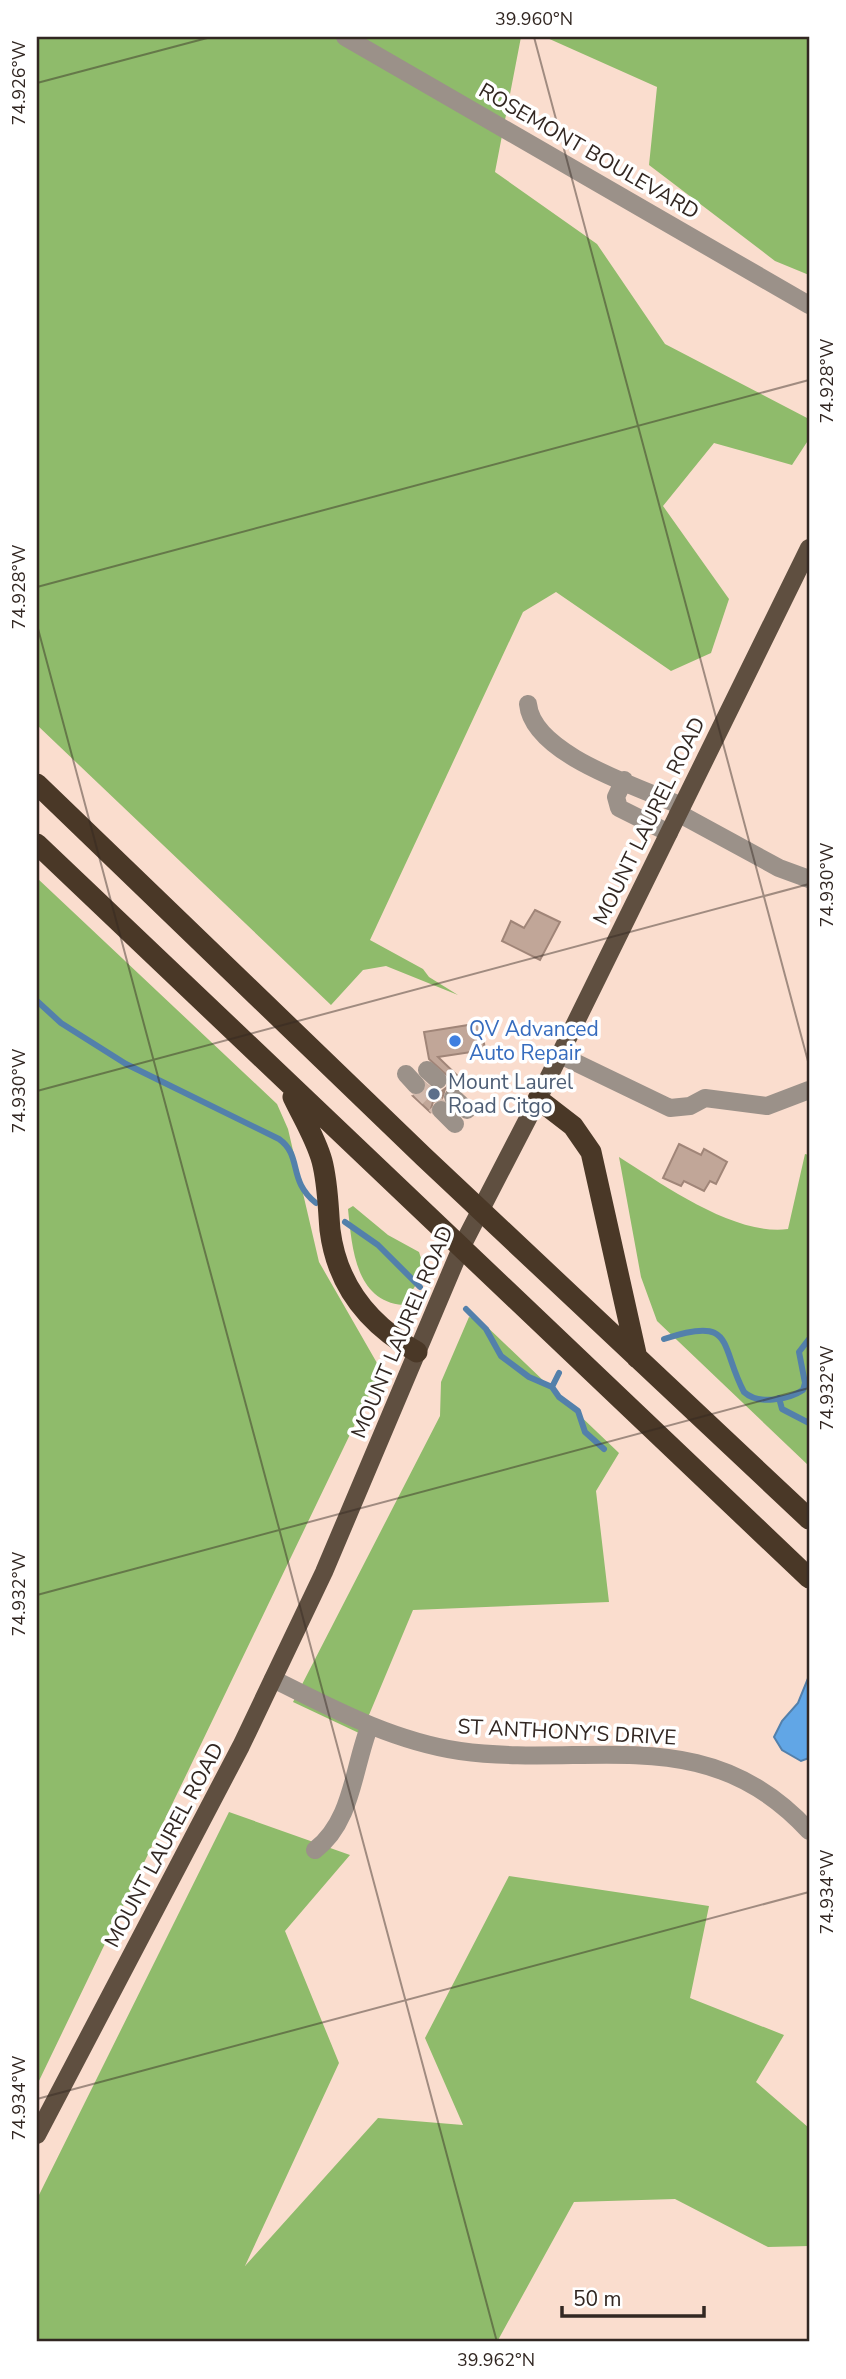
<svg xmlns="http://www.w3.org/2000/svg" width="846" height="2379" viewBox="0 0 846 2379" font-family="'Nunito Sans',sans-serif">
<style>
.forest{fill:#8fbb6b}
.water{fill:#61a6e6;stroke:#5380ab;stroke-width:2}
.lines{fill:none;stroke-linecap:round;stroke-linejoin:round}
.stream{stroke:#5380ab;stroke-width:6}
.building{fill:#c1a698;stroke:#a08578;stroke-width:2}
.minor-tunnel{stroke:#d2b9ac;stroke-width:18;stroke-dasharray:18 9;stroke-linecap:butt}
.minor{stroke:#9b9189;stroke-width:18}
.major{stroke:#5f4f40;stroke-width:18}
.highway{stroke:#4a3827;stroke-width:21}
.ticks{fill:none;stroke:#322722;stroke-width:2;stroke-opacity:0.45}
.shop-dot{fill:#3f7fe0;stroke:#fff;stroke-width:2.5}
.service-dot{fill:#5c6f8a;stroke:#fff;stroke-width:2.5}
.labels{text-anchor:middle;stroke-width:7;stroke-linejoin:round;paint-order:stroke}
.street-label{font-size:21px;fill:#322722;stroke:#fff}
.shop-label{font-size:21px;fill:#366cbe;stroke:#fff;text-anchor:start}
.service-label{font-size:21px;fill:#4e5e75;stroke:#fff;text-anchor:start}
.neatline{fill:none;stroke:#322722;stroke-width:2.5}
.ticks-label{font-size:18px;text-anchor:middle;fill:#322722}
</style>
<rect width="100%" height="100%" fill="#faddce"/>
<path class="forest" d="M37,37H521L495,172L597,244L665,344L809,419V439L792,465L714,443L663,506L729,599L711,653L671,671L556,592L523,612L370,940L423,969L429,977L458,995L386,966L363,970L331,1005L37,725Z
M545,37H809V275L775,261L649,165L657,87Z
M37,878L277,1104L288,1129L319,1262L381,1370L37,2085Z
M805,1154L809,1155V1466L657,1321L641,1277L619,1157C664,1185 734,1236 788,1229Z
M353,1206L388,1235L419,1252L421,1258L419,1280L403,1305C355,1301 352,1247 348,1209Z
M469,1317L481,1321L619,1453L596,1491L609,1602L413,1610L361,1734L293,1702L440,1416L441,1382Z
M229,1812L350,1855L285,1931L339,2063L245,2266L378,2118L463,2125L425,2038L509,1876L709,1906L690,1998L784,2035L756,2082L809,2128V2246L768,2247L675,2199L574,2202L497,2342H37V2199Z"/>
<path class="water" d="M809,1676V1758L801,1761L782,1750L774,1737L782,1721L798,1703Z"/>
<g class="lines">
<path class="stream" d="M37,1001L61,1023L126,1064L279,1139C303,1156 287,1180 316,1203
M345,1222L378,1245L420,1287
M466,1309L486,1329L501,1356L529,1377L552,1387L559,1397L578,1411L585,1432L604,1449
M664,1339C736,1315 719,1345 744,1392C758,1405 788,1400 803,1390L805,1383L799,1352L809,1339
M552,1387L559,1373
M779,1398L782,1409L809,1423"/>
</g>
<path class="building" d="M535,910L560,922L540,960L502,941L511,921L524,928Z
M481,1023L485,1050L438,1057L466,1084L461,1089L455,1086L445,1089L442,1099L433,1102L430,1112L413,1096L423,1094L427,1085L435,1091H442L447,1087L449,1077L429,1059L424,1032Z
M679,1144L701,1155L704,1149L727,1162L716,1184L710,1181L704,1191L684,1181L681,1186L663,1178Z"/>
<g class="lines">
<path class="minor-tunnel" d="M416,1085L441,1110"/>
<path class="minor" d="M345,37L809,305
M528,704C533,755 639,787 682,806
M624,780L616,797L619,808L669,833
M678,813L779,868L809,879
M560,1055L670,1108L690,1106L705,1098L767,1106L809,1090
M427,1070L438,1080
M406,1074L416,1085
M453,1097L467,1110
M441,1110L455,1124
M273,1679C333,1709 393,1741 460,1751C591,1769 707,1719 809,1831
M315,1850C353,1821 353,1767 370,1725"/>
<path class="major" d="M37,2135L241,1746L324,1572L461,1248L538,1099L809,548"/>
<path class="highway" d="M37,784L424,1157L809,1519
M37,844L809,1578
M293,1097C303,1118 316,1139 322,1161C328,1184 328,1207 330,1230C337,1286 369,1325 417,1352
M538,1099L573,1126L591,1152L637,1358"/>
</g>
<path class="ticks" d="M534,37L809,1065M37,83L211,37M37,587L809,380M37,625L497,2342M37,1091L809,884M37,1595L809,1388M37,2099L809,1892"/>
<circle class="shop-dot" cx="455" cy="1041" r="7"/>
<circle class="service-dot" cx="434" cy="1094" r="7"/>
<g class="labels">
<g class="street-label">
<text transform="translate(589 151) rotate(30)" y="7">ROSEMONT BOULEVARD</text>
<text transform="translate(649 821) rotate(-64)" y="7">MOUNT LAUREL ROAD</text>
<text transform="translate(402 1332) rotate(-67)" y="7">MOUNT LAUREL ROAD</text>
<text transform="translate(567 1732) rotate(3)" y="7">ST ANTHONY'S DRIVE</text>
<text transform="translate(164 1845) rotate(-62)" y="7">MOUNT LAUREL ROAD</text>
</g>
<g class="shop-label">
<text x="469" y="1036">QV Advanced<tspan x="469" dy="24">Auto Repair</tspan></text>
</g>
<g class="service-label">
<text x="448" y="1089">Mount Laurel<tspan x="448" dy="24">Road Citgo</tspan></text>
</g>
</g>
<rect width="846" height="2379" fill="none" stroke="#ffffff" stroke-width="77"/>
<path d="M562 2306v10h142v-10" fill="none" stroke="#322722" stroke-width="3.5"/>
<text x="573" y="2306" font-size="21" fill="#322722" stroke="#ffffff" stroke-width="5" paint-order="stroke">50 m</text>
<rect x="38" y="38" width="770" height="2302" class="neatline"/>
<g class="ticks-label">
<text x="534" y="25">39.960°N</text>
<text transform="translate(19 83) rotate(-90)" y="6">74.926°W</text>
<text transform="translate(827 381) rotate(-90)" y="6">74.928°W</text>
<text transform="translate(19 587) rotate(-90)" y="6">74.928°W</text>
<text transform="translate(827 885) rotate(-90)" y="6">74.930°W</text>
<text transform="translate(19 1091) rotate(-90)" y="6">74.930°W</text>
<text transform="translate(827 1388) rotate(-90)" y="6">74.932°W</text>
<text transform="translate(19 1594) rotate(-90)" y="6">74.932°W</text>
<text transform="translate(827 1892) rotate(-90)" y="6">74.934°W</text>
<text transform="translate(19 2098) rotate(-90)" y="6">74.934°W</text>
<text x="496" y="2366">39.962°N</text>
</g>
</svg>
